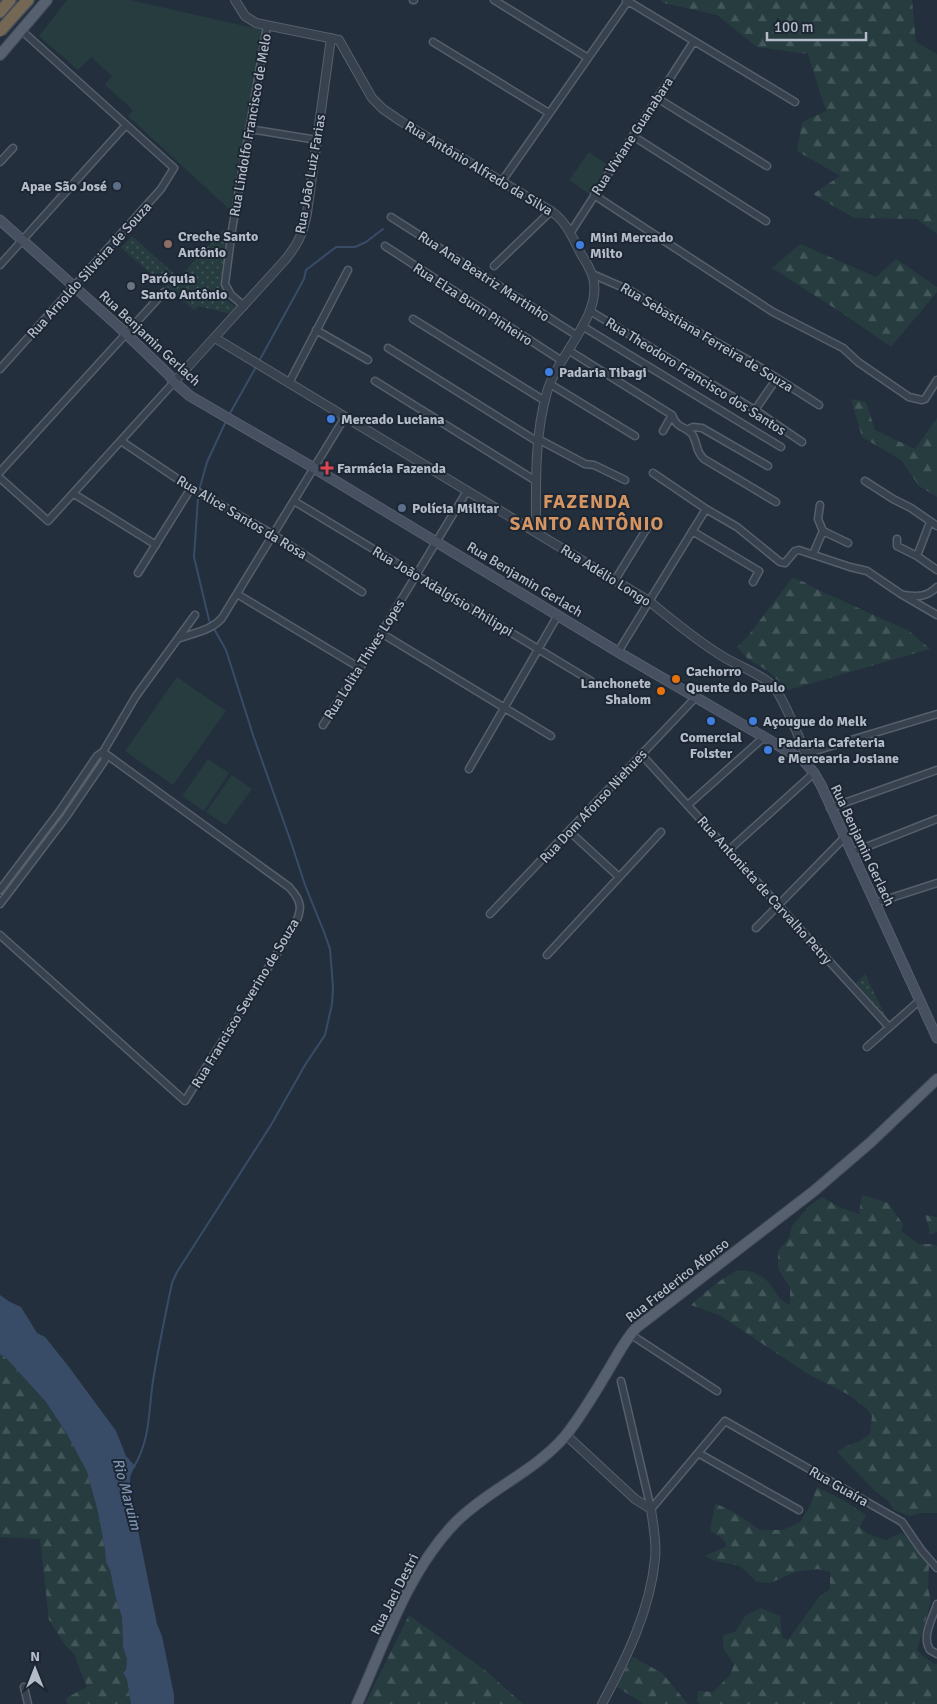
<svg xmlns="http://www.w3.org/2000/svg" width="937" height="1704" viewBox="0 0 937 1704" font-family="Signika,sans-serif">
<style>
.grass{fill:#263c3f}
.forest{fill:url(#forest-firs)}
.park{fill:url(#park-dots)}
.water{fill:#394c67}
.lines{fill:none;stroke-linecap:round;stroke-linejoin:round}
.stream{stroke:#394c67;stroke-width:2}
.minor-casing{stroke:#565f6c;stroke-width:9}
.tertiary-casing{stroke:#565f6c;stroke-width:10}
.secondary-casing{stroke:#565f6c;stroke-width:11}
.primary-casing{stroke:#414a57;stroke-width:12}
.motorway-casing{stroke:#434c59;stroke-width:14}
.minor{stroke:#38414e;stroke-width:6}
.tertiary{stroke:#38414e;stroke-width:8}
.secondary{stroke:#465061;stroke-width:9}
.primary{stroke:#56606e;stroke-width:10}
.motorway{stroke:#746855;stroke-width:11}
.motorway-bridge-casing{stroke:#434c59;stroke-width:14;stroke-linecap:butt}
.motorway-bridge{stroke:#746855;stroke-width:11}
.service-dot{fill:#5c6f8a;stroke:#1d2633;stroke-width:2}
.education-dot{fill:#8d6e63;stroke:#1d2633;stroke-width:2}
.shop-dot{fill:#3f7fe0;stroke:#1d2633;stroke-width:2}
.worship-dot{fill:#6b7280;stroke:#1d2633;stroke-width:2}
.health-dot{fill:#e0444e;stroke:#1d2633;stroke-width:2}
.food-dot{fill:#e8710a;stroke:#1d2633;stroke-width:2}
.labels{text-anchor:middle;stroke-width:4;stroke-linejoin:round;paint-order:stroke}
.street-label{font-size:14px;fill:#b4bcc9;stroke:#1d2633}
.poi-label{font-size:14px;font-weight:bold;fill:#b4bcc9;stroke:#1d2633;text-anchor:start}
.water-label{font-size:15px;font-style:italic;fill:#7c92b1;stroke:#1d2633}
.district-label{font-size:19px;font-weight:bold;letter-spacing:1px;fill:#d59563;stroke:#1d2633}
</style>
<defs>
<pattern id="forest-firs" width="22" height="20" patternUnits="userSpaceOnUse" patternTransform="scale(1.25)"><rect width="22" height="20" fill="#263c3f"/><path d="M5 1l3.5 6h-7zM16 11l3.5 6h-7z" fill="#435659"/></pattern>
<pattern id="park-dots" width="8" height="8" patternUnits="userSpaceOnUse" patternTransform="scale(1.25)"><rect width="8" height="8" fill="#263c3f"/><path d="M2 2h.1M6 6h.1" fill="none" stroke="#435659" stroke-width="1.8" stroke-linecap="round"/></pattern>
</defs>
<rect width="100%" height="100%" fill="#242f3e"/>
<path class="grass" d="M67,0H130L263,30L230,210L128,116L133,110L105,85L112,76L91,57L78,70L39,36Z
M589,152L609,166L589,194L569,180Z
M177,677L226,711L173,785L125,751Z
M208,759L229,773L204,811L182,796Z
M232,775L252,789L226,825L206,812Z"/>
<path class="forest" d="M660,0H912L916,42L937,54V234L917,219L854,218L813,194L840,176L797,151L802,122L826,111L808,54L757,47L717,15L664,3Z
M800,244L876,277L896,259L937,287V292L891,347L842,313L772,268Z
M851,399L866,402L875,430L915,449L937,418V497L919,486L901,460L862,437Z
M792,578L804,582L812,587L909,631L930,649L788,690L768,671L748,659L737,647L748,636Z
M862,1195L888,1203L903,1224L901,1231L919,1244H934L937,1246V1513H921L909,1516L894,1510L889,1502L873,1489L837,1452L844,1447L860,1441L870,1434L872,1416L866,1408L849,1395L808,1374L719,1315L691,1305C700,1297 727,1273 738,1271C749,1269 758,1274 766,1280C776,1289 775,1298 790,1305V1287L778,1269V1251L789,1238L792,1226L809,1206L822,1197L839,1207L859,1214Z
M925,1215L937,1217V1232L929,1235V1228Z
M0,1354L6,1358L46,1402L67,1434L87,1472L98,1512L105,1549L106,1562L110,1570L116,1599L122,1617L123,1647L127,1659L126,1670L123,1674L127,1680L131,1704H67L66,1698L87,1687L74,1654L64,1644L49,1620L40,1539L0,1537Z
M817,1487L843,1500L866,1515L860,1527L868,1534L886,1540L901,1533L913,1541L929,1565L928,1588L931,1601L917,1650L924,1657L936,1665L937,1663V1704H700L697,1701L698,1691L713,1692L730,1675L734,1664L723,1648V1635L735,1632L746,1615L761,1608L780,1616L782,1637L788,1640L819,1597L830,1589V1572L818,1569L795,1572L770,1583L757,1582L740,1566L715,1561L705,1556L727,1546L722,1538L710,1531L715,1503L735,1513L760,1530H783L800,1522L810,1506Z
M409,1615L486,1671L523,1704H365Z
M633,1657L662,1673L688,1704H644L617,1687L627,1666Z"/>
<path class="park" d="M224,229L229,233C226,251 218,281 225,298C227,302 233,305 237,308L232,314L198,306L194,310L121,248L132,236L179,278Z
M865,974L886,1017L856,983Z"/>
<path class="water" d="M0,1295L10,1302L21,1307L37,1333L45,1337L69,1367L116,1431L126,1456L135,1466L130,1477V1491L157,1624L162,1636L174,1695V1704H131L127,1680L123,1673L126,1670L127,1659L123,1647L122,1617L116,1599L110,1570L106,1562L105,1549L98,1512L87,1472L67,1434L46,1402L6,1358L0,1354Z"/>
<g class="lines">
<path class="stream" d="M258,363L304,279L306,270L336,247H355L366,242L383,229
M229,415L256,367
M200,487L207,462L227,419
M134,1467C151,1437 148,1413 153,1381C158,1349 165,1316 172,1283L177,1272L271,1125L305,1065L325,1035L332,1004L333,987L330,949L324,932L305,885L291,842L254,738L226,650L209,620L194,557L198,498"/>
<defs>
<path id="minor" d="M413,0H414
M494,0L588,58
M626,0L795,102
M433,42L549,113
M657,98L767,166
M249,129L317,140
M633,136L766,221
M0,162L13,148
M502,181L628,1
M594,195L773,312L843,348L858,362L909,397L922,400L925,399L937,380
M391,217L576,335
M571,232L694,41
M385,246L562,361
M0,265L126,125
M494,266L551,211
M592,274L631,291L703,335L750,361L819,405
M244,306L231,295L225,284L232,230L267,26
M590,311L755,410L802,442
M413,319L545,401
M582,326L781,447
M316,330L368,360
M388,348L538,442
M568,350L672,415C678,430 684,425 692,434C698,443 695,451 704,459L776,502
M0,369L161,189L174,168L21,30
M375,381L536,481
M289,383L348,270
M550,384L635,436
M755,410L777,378
M687,430L693,427L702,428L768,466
M663,431L672,415
M538,439L585,464L594,465L625,480
M121,441L191,488L274,535L362,592
M0,472L164,292
M653,473L706,509L737,527L780,562L785,563L795,551L799,550L850,567L867,571L901,594L937,615
M0,478L48,521L174,382
M865,481L893,499L911,508L937,526
M74,494L156,545
M294,501L591,681
M930,522L917,556L937,570
M692,531L759,571L753,582
M823,531L848,543
M897,539V546L917,556
M813,554L823,531L818,519L820,505
M138,573L191,488
M615,580L649,525
M237,594L360,668
M904,595C918,597 927,597 937,587
M381,633L551,736
M180,638C194,633 212,630 222,618L345,417
M618,652L706,509
M323,725L360,668L467,491
M641,754L889,1027
M805,754L937,714
M469,769L558,615
M688,805L764,737
M830,808L937,770
M569,831L619,877
M729,850L814,773
M851,853L937,819
M0,890L59,812L97,756L103,752L136,696L195,615
M875,903L937,883
M0,904L66,817L105,760L103,752
M490,914L696,697
M756,928L844,838
M0,935L185,1101L294,926C303,909 302,901 289,887L103,752
M547,955L661,832
M867,1047L919,1001
M630,1334L717,1391
M621,1381L651,1509
M698,1453L799,1510
M651,1509L725,1421L902,1522L922,1551L937,1568
M937,1604C933,1618 921,1636 930,1650L937,1654
M24,1687L28,1704"/>
<path id="tertiary" d="M235,0L245,16L256,23L339,40L372,98L383,109L402,122L551,211C567,222 572,237 581,254C585,260 589,267 592,274C606,313 557,355 547,392C534,437 536,485 536,532
M215,338L649,601C673,621 696,640 722,656C738,666 759,673 772,685C781,693 808,754 807,765
M174,382L285,260C298,244 303,234 307,213L331,38
M566,1435L635,1499L651,1509C653,1525 657,1543 655,1559C650,1611 626,1659 602,1704"/>
<path id="secondary" d="M0,220L118,326L169,375L174,382L190,396L314,468L618,652L764,737L804,761L814,773L821,785L937,1038"/>
<path id="primary" d="M0,55L47,0
M357,1704C385,1642 408,1571 456,1522C489,1489 536,1471 566,1435C582,1415 596,1391 609,1369C618,1354 625,1340 636,1328L814,1191L871,1142L937,1079"/>
<path id="motorway" d="M0,12L10,0
M16,13L28,0"/>
</defs>
<use href="#minor" class="minor-casing"/>
<use href="#tertiary" class="tertiary-casing"/>
<use href="#secondary" class="secondary-casing"/>
<use href="#primary" class="primary-casing"/>
<use href="#motorway" class="motorway-casing"/>
<use href="#minor" class="minor"/>
<use href="#tertiary" class="tertiary"/>
<use href="#secondary" class="secondary"/>
<use href="#primary" class="primary"/>
<use href="#motorway" class="motorway"/>
<defs>
<path id="motorway-bridge" d="M0,31L16,13"/>
</defs>
<use href="#motorway-bridge" class="motorway-bridge-casing"/>
<use href="#motorway-bridge" class="motorway-bridge"/>
</g>
<g class="service-dot">
<circle cx="117" cy="186" r="5"/>
<circle cx="402" cy="508" r="5"/>
</g>
<circle class="education-dot" cx="168" cy="244" r="5"/>
<g class="shop-dot">
<circle cx="580" cy="245" r="5"/>
<circle cx="549" cy="372" r="5"/>
<circle cx="331" cy="419" r="5"/>
<circle cx="711" cy="721" r="5"/>
<circle cx="753" cy="721" r="5"/>
<circle cx="768" cy="750" r="5"/>
</g>
<circle class="worship-dot" cx="131" cy="286" r="5"/>
<path class="health-dot" d="M324.5 460.5h5v5h5v5h-5v5h-5v-5h-5v-5h5z"/>
<g class="food-dot">
<circle cx="676" cy="679" r="5"/>
<circle cx="661" cy="691" r="5"/>
</g>
<g class="labels">
<g class="street-label">
<text transform="translate(250 125) rotate(-80)" y="5">Rua Lindolfo Francisco de Melo</text>
<text transform="translate(632 136) rotate(-57)" y="5">Rua Viviane Guanabara</text>
<text transform="translate(479 168) rotate(31)" y="5">Rua Antônio Alfredo da Silva</text>
<text transform="translate(310 174) rotate(-80)" y="5">Rua João Luiz Farias</text>
<text transform="translate(89 270) rotate(-48)" y="5">Rua Arnoldo Silveira de Souza</text>
<text transform="translate(484 276) rotate(33)" y="5">Rua Ana Beatriz Martinho</text>
<text transform="translate(473 304) rotate(33)" y="5">Rua Elza Bunn Pinheiro</text>
<text transform="translate(707 337) rotate(31)" y="5">Rua Sebastiana Ferreira de Souza</text>
<text transform="translate(150 338) rotate(43)" y="5">Rua Benjamin Gerlach</text>
<text transform="translate(696 376) rotate(32)" y="5">Rua Theodoro Francisco dos Santos</text>
<text transform="translate(242 517) rotate(31)" y="5">Rua Alice Santos da Rosa</text>
<text transform="translate(606 575) rotate(32)" y="5">Rua Adélio Longo</text>
<text transform="translate(525 579) rotate(31)" y="5">Rua Benjamin Gerlach</text>
<text transform="translate(443 591) rotate(31)" y="5">Rua João Adalgísio Philippi</text>
<text transform="translate(364 659) rotate(-58)" y="5">Rua Lolita Thives Lopes</text>
<text transform="translate(593 806) rotate(-47)" y="5">Rua Dom Afonso Niehues</text>
<text transform="translate(863 845) rotate(65)" y="5">Rua Benjamin Gerlach</text>
<text transform="translate(765 890) rotate(48)" y="5">Rua Antonieta de Carvalho Petry</text>
<text transform="translate(245 1003) rotate(-59)" y="5">Rua Francisco Severino de Souza</text>
<text transform="translate(677 1280) rotate(-38)" y="5">Rua Frederico Afonso</text>
<text transform="translate(839 1486) rotate(30)" y="5">Rua Guaíra</text>
<text transform="translate(394 1594) rotate(-63)" y="5">Rua Jaci Destri</text>
</g>
<g class="poi-label">
<text x="107" y="191" text-anchor="end">Apae São José</text>
<text x="178" y="241">Creche Santo<tspan x="178" dy="16">Antônio</tspan></text>
<text x="590" y="242">Mini Mercado<tspan x="590" dy="16">Milto</tspan></text>
<text x="141" y="283">Paróquia<tspan x="141" dy="16">Santo Antônio</tspan></text>
<text x="559" y="377">Padaria Tibagi</text>
<text x="341" y="424">Mercado Luciana</text>
<text x="337" y="473">Farmácia Fazenda</text>
<text x="412" y="513">Polícia Militar</text>
<text x="686" y="676">Cachorro<tspan x="686" dy="16">Quente do Paulo</tspan></text>
<text x="651" y="688" text-anchor="end">Lanchonete<tspan x="651" dy="16">Shalom</tspan></text>
<text x="763" y="726">Açougue do Melk</text>
<text x="711" y="742" text-anchor="middle">Comercial<tspan x="711" dy="16">Folster</tspan></text>
<text x="778" y="747">Padaria Cafeteria<tspan x="778" dy="16">e Mercearia Josiane</tspan></text>
</g>
<g class="water-label">
<text transform="translate(127 1494) rotate(75)" y="5">Rio Maruim</text>
</g>
<g class="district-label">
<text x="587" y="508">FAZENDA<tspan x="587" dy="22">SANTO ANTÔNIO</tspan></text>
</g>
</g>
<g transform="translate(35 1669)" stroke="#1d2633" stroke-width="4" paint-order="stroke">
<path d="M0-4L9 19L0 12L-9 19Z" fill="#b4bcc9"/>
<text y="-8" font-size="14" font-weight="bold" text-anchor="middle" fill="#b4bcc9">N</text>
</g>
<path d="M767 32v8h99v-8" fill="none" stroke="#b4bcc9" stroke-width="2.5"/>
<text x="774" y="32" font-size="15" fill="#b4bcc9" stroke="#1d2633" stroke-width="4" paint-order="stroke">100 m</text>
</svg>
